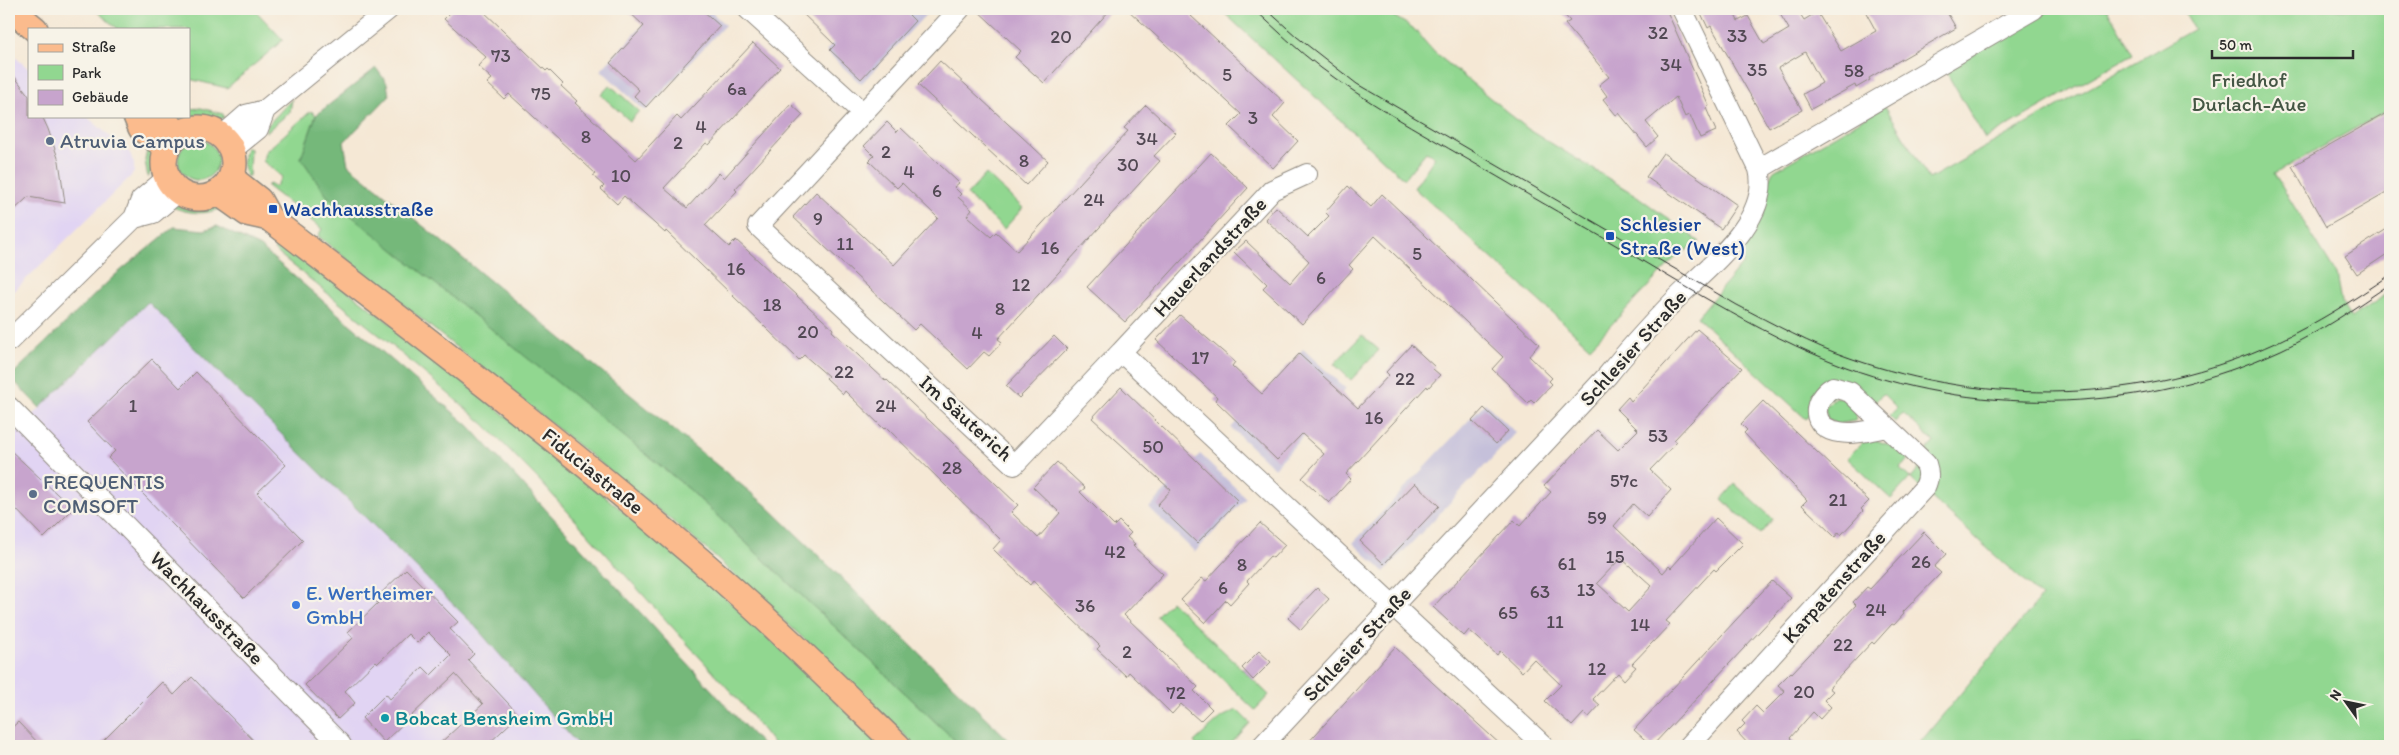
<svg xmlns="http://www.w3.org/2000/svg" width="2399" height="755" viewBox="0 0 2399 755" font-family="Itim,sans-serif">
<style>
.built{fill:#e1d4f3}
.industrial{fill:#c5c0da}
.green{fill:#91d790;stroke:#5e815e}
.forest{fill:#74b87a;stroke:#507252}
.building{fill:#c7a4cd;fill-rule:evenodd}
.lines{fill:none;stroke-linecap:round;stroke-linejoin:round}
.minor-casing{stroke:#908a80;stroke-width:22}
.major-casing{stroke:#908a80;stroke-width:28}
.minor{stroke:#fff;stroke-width:20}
.major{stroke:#fbbb8d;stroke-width:25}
.tram{stroke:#2b2b2b;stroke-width:1}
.service-dot{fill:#5c6f8a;stroke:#f7f3e8;stroke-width:2}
.transit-dot{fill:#1a4fb4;stroke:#f7f3e8;stroke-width:2}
.shop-dot{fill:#3f7fe0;stroke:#f7f3e8;stroke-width:2}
.culture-dot{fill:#0f9aa8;stroke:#f7f3e8;stroke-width:2}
.labels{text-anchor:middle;stroke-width:4.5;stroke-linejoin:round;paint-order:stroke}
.number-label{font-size:19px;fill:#524954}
.park-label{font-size:21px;fill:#445644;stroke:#f7f3e8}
.service-label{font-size:21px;fill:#4e5e75;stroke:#f7f3e8;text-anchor:start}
.transit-label{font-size:21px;fill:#164399;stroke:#f7f3e8;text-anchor:start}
.street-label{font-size:21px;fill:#2b2b2b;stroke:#f7f3e8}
.shop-label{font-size:21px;fill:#366cbe;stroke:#f7f3e8;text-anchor:start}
.culture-label{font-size:21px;fill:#0d838f;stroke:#f7f3e8;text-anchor:start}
</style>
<rect width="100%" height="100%" fill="#f7f3e8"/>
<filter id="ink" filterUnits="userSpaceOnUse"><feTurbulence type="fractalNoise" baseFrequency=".02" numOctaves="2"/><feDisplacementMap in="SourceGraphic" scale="10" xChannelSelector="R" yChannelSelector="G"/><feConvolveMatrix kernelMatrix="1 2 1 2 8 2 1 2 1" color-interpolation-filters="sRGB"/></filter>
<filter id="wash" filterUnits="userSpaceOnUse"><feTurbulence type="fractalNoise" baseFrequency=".0096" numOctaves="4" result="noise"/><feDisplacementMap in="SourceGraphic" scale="20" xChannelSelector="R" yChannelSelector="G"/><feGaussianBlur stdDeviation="1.12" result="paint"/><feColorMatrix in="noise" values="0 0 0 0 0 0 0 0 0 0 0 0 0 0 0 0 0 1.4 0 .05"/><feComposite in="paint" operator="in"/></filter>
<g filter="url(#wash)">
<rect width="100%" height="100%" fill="#f5e8d5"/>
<path class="built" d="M9,52L29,69V116H86L130,153L134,164V172L130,177L9,296Z
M148,302L474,625L579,746H9V439Z"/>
<path class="industrial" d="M658,9H708L725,25L645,111L601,70Z
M865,9H931L861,84L826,51Z
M1303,349L1346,389L1274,468L1231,428Z
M1485,403L1516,433L1384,572L1353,543Z
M1200,454L1246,498L1195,552L1149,508Z"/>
<path class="green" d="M94,9H254L283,40L227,88L189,79V29H118Z
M1220,9H1382L1413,28L1434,52L1528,129L1637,196L1700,242L1678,255L1590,347L1414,188L1435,157L1426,152L1404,179Z
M2052,9H2107L2133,54L1985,139L1945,70Z
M2182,9H2390V109L2274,174L2336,274L2341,302L2351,318L2390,292V746H1917L2041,597L1911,479L1930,455L1926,451L1934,442L1903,413L1895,422L1889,416L1897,408L1883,394L1875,402L1849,382L1806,419L1697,317L1744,262L1736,251L1763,216L1768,180L1774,171L1885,106L1929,179L2194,29Z
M610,85L639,111L630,121L601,95Z
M292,99L290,112L266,132V127Z
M201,108L223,114L224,118L211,120L175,116H189V109Z
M311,111L316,115L301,158L689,489L961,746H916L831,664L702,545L318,236L322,229L267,186L269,184L275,187L282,177L263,161L265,152Z
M178 160a20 20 0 1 1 40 0a20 20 0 1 1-40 0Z
M149,141C155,155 155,164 148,178L145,160Z
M246,147L250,149L249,176H246L242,163Z
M986,174L1023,208L1004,229L967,195Z
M182,201L209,202L226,206C206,216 190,214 170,206Z
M279,242L332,279L407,336L681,558L739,610L883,746H775L742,704L539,480L484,424L389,343L274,250Z
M1362,335L1379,350L1351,380L1334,364Z
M1835,397L1842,398L1857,410L1855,421L1837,424L1827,418L1825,407Z
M1875,440L1887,444L1909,458L1900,469L1910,478L1891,499L1847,458L1864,441Z
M1735,484L1773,519L1760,534L1722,499Z
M1171,601L1269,695L1255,710L1156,616Z
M1237,710L1250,723L1229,746H1197L1194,742L1222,717Z"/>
<path class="forest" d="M376,68L387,83L389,96L344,142L348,165L766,505L1015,746H961L689,489L327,196L301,158L316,115Z
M217,226L260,247L469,426L763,746H579L474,625L148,302L40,408L10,377L114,276L174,227L204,230Z"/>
<g id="blocks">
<path class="building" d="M454,9H481L546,71L548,69L563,84L561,86L577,101L575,103L636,160L677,116L681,120L753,43L780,68L709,145L706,143L664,188L687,208L719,173L724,178L791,104L803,115L735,189L737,191L705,225L729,247L736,240L833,329L832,331L886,381L887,380L1018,505L1011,512L1038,538L1060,513L1033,487L1057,462L1070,474L1085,488L1080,492L1114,526L1119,521L1131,533L1127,537L1135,544L1133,546L1163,574L1124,615L1198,687L1194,691L1212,709L1200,721L1181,704L1172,714L1129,672L1126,676L1097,649L1100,646L1033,581L1030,585L993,549L1001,540L886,427L884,429L845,391L843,394L826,378L828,376L804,355L799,360L666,231L665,233L624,196L617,204L601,189L604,186L593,176L596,174L509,94L504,99L487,83L492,79L478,66L486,57L444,19Z
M626,9H701L720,26L646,107L634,96L639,90L610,63L644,26Z
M798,9H903L915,21L861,79L830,50L835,45Z
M976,9H1111L1044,83L1015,57L1021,51Z
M1127,9H1198L1191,16L1285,103L1273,117L1298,141L1273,168L1229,126L1241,114Z
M1559,9H1666L1709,106L1706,108L1716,131L1700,138L1690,115L1685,117L1676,97L1646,122L1658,137L1647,147L1619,113L1616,115L1603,99L1607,96L1599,85L1609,77L1565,24L1570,21Z
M1699,9H1732L1738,21L1748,16L1764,44L1789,29L1777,9H1797L1804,20L1817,12L1841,51L1876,31L1864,9H1945L1956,28L1869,78L1870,80L1856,88L1855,85L1811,109L1803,94L1822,83L1805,52L1778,68L1802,110L1769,128L1711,26L1708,28Z
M940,61L1048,161L1026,185L918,85Z
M9,69L29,96V116H42L48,129L59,161L65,203L28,197L9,215Z
M1146,105L1176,133L1154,156L1160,161L998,339L1002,342L989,356L984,352L968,369L920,324L914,330L793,217L816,192L894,265L938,218L902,183L897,188L869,161L874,156L864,146L887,122L897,132L901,128L959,183L954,187L961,194L958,197L972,210L967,216L991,237L996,232L1017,251L1128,131L1124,128Z
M2390,111V191L2326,227L2292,166Z
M1211,153L1248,188L1125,322L1087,287Z
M1663,153L1737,205L1721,229L1646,177Z
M1348,186L1371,207L1382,194L1539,344L1529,356L1552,378L1549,381L1552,384L1534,403L1531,400L1528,403L1492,369L1503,357L1375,236L1349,265L1353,269L1302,324L1263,288L1267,284L1234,252L1246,241L1290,283L1309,261L1265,219L1276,207L1308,237L1329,216L1325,212Z
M2390,227V252L2357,274L2345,256Z
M1180,315L1235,362L1232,366L1262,394L1299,354L1358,408L1389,375L1386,372L1411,345L1435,367L1433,369L1440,375L1428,388L1427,386L1346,474L1351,479L1329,503L1302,478L1324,454L1302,434L1277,460L1215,400L1217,397L1156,340Z
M1697,329L1742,368L1674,440L1677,442L1650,470L1671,490L1647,517L1633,504L1614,526L1663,573L1669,566L1671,568L1716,518L1743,544L1716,571L1714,569L1666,621L1670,624L1632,664L1636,667L1624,680L1618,673L1593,699L1600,705L1589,717L1584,713L1572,726L1545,701L1561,685L1534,659L1522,672L1500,651L1497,655L1469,630L1464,636L1433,607L1514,520L1520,526L1551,492L1544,486L1597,430L1618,450L1638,430L1617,409L1628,397L1631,401ZM1621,558L1652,586L1628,612L1597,583Z
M1054,336L1067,349L1019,398L1006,386Z
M152,359L180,388L196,372L286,465L257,493L303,540L244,598L108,458L115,451L87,422Z
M1121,387L1238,501L1197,543L1157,505L1171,490L1092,418Z
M1763,401L1869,501L1861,509L1863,511L1841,535L1839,532L1835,537L1802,505L1807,500L1744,433L1747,430L1741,424Z
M1484,408L1508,431L1496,444L1472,421Z
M9,449L73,509L44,538L9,502Z
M1415,483L1439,506L1384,564L1360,541Z
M1260,523L1285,545L1273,558L1270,556L1259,568L1247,581L1249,583L1230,604L1226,600L1205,623L1181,600L1202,578L1206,581Z
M1924,532L1946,554L1934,567L1941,573L1903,612L1904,614L1894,625L1892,624L1874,644L1872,642L1829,688L1833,691L1824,700L1831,707L1820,719L1813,712L1790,738L1799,746H1750L1737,732L1745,724L1742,721L1756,706L1763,713L1785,691L1778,685L1791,672L1792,673L1856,605L1853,602L1867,587L1870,589Z
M406,569L458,622L450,629L474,654L468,660L519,715L486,746H437L483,704L455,674L384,742L362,718L386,694L390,699L423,667L431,675L451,655L428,632L417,643L408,634L378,663L376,661L345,691L355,703L338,719L305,685L353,638L348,632L378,603L374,600Z
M1772,581L1791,598L1652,746L1634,730Z
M1317,588L1329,599L1301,630L1288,618Z
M1395,647L1433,683L1502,746H1305Z
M1259,651L1271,662L1253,680L1242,668Z
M192,677L259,746H98L162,682L174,695Z
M18,722L41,746H9V730Z"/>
</g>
</g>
<g filter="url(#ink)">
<use href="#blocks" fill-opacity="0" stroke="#908a80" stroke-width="1"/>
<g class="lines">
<defs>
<path id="minor" d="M748,9L863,113L758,226L1014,465L1121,352L1544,746
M863,113L960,9
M222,136L246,115L265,110L389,9
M232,150L258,129L265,110
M1759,169L2034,9
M134,218L153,213L178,192
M9,341L134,218L141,200L167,178
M1121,352L1272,190L1307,174
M9,407L341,745
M1262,746L1607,376C1628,350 1650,326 1673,302C1705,269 1772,221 1759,169L1682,9
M1689,746L1925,487C1929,478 1929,473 1926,464L1850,392L1833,387C1811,400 1810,428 1839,432C1854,435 1871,430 1886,427"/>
<path id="major" d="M11,9L35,29
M136,116L141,128L167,148
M157,116L180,134
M164 163a35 35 0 1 1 70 0a35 35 0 1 1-70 0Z
M231,178L259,200L269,218C417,332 566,445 709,568C774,624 836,686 898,746
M219,193L247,213L269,218"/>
</defs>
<use href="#minor" class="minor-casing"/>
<use href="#major" class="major-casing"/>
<use href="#minor" class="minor"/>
<use href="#major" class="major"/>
<path class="tram" d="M1254,9C1276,29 1297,50 1321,68C1366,102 1417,130 1467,159C1507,182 1547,206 1588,229C1672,277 1755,333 1846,367C1987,418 2145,412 2281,350C2320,332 2355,308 2390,284
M1266,9L1297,37L1357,84L1737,305C1774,324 1811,345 1850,358C1988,407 2143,404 2277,342C2317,323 2354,300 2390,275"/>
</g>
</g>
<g class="service-dot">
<circle cx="50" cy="141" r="5"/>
<circle cx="33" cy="494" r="5"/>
</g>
<g class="transit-dot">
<rect x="268" y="204" width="10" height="10" rx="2.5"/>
<rect x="1605" y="231" width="10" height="10" rx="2.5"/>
</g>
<circle class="shop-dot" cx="296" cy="605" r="5"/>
<circle class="culture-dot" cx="385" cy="718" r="5"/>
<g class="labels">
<g class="number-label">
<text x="1658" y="39">32</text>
<text x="1737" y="42">33</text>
<text x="1061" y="43">20</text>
<text x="501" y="62">73</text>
<text x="1671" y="71">34</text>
<text x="1757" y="76">35</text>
<text x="1854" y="77">58</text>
<text x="1227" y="81">5</text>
<text x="737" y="95">6a</text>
<text x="541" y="100">75</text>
<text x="1253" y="124">3</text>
<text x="701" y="133">4</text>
<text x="586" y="143">8</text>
<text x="1147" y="145">34</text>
<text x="678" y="149">2</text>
<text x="886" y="158">2</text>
<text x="1024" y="167">8</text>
<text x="1128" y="171">30</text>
<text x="909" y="178">4</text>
<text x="621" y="182">10</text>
<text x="937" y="197">6</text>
<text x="1094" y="206">24</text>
<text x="818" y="225">9</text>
<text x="845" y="250">11</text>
<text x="1050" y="254">16</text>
<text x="1417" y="260">5</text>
<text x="736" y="275">16</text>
<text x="1321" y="284">6</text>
<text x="1021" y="291">12</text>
<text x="772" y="311">18</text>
<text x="1000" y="315">8</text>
<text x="808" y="338">20</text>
<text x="977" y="339">4</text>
<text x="1200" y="364">17</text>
<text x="844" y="378">22</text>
<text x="1405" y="385">22</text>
<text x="133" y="412">1</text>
<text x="886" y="412">24</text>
<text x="1374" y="424">16</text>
<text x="1658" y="442">53</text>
<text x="1153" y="453">50</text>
<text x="952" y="474">28</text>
<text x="1624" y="487">57c</text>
<text x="1838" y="506">21</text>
<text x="1597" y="524">59</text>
<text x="1115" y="558">42</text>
<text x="1615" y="563">15</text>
<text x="1921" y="568">26</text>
<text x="1567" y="570">61</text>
<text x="1242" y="571">8</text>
<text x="1223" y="594">6</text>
<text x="1586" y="596">13</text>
<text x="1540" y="598">63</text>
<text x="1085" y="612">36</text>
<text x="1876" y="616">24</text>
<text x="1508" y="619">65</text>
<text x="1555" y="628">11</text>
<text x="1640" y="631">14</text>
<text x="1843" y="651">22</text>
<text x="1127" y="658">2</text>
<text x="1597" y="675">12</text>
<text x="1804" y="698">20</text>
<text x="1176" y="699">72</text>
</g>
<g class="park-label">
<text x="2249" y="87">Friedhof<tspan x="2249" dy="24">Durlach-Aue</tspan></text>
</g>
<g class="service-label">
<text x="60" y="148">Atruvia Campus</text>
<text x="43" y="489">FREQUENTIS<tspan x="43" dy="24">COMSOFT</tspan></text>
</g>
<g class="transit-label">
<text x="283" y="216">Wachhausstraße</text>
<text x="1620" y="231">Schlesier<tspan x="1620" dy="24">Straße (West)</tspan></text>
</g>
<g class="street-label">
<text transform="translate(1210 257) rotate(-47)" y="7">Hauerlandstraße</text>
<text transform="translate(1633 348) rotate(-48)" y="7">Schlesier Straße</text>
<text transform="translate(966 418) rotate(42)" y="7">Im Säuterich</text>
<text transform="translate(593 471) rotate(39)" y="7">Fiduciastraße</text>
<text transform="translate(1834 587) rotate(-48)" y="7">Karpatenstraße</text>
<text transform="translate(207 608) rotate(45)" y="7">Wachhausstraße</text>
<text transform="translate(1357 644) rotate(-47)" y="7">Schlesier Straße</text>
</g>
<g class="shop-label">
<text x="306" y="600">E. Wertheimer<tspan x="306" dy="24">GmbH</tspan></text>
</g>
<g class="culture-label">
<text x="395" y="725">Bobcat Bensheim GmbH</text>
</g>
</g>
<rect width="2399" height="755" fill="none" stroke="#f7f3e8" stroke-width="30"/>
<rect x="28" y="28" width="162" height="90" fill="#f7f3e8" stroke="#a5a39c"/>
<rect x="38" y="44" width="25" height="8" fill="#fbbb8d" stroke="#a5a39c"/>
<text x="72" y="52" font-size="15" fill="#2b2b2b">Straße</text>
<rect x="38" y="65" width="25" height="15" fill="#91d790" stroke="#a5a39c"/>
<text x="72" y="78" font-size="15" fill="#2b2b2b">Park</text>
<rect x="38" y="90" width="25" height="15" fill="#c7a4cd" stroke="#a5a39c"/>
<text x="72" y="102" font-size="15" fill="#2b2b2b">Gebäude</text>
<g transform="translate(2346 702) rotate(303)" stroke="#f7f3e8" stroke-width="4" paint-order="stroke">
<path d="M0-4L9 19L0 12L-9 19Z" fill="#2b2b2b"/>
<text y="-8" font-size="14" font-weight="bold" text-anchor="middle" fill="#2b2b2b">N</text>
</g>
<path d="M2212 50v8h141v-8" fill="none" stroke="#2b2b2b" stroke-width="2.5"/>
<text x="2219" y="50" font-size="15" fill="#2b2b2b" stroke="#f7f3e8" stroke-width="4" paint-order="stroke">50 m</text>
</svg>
